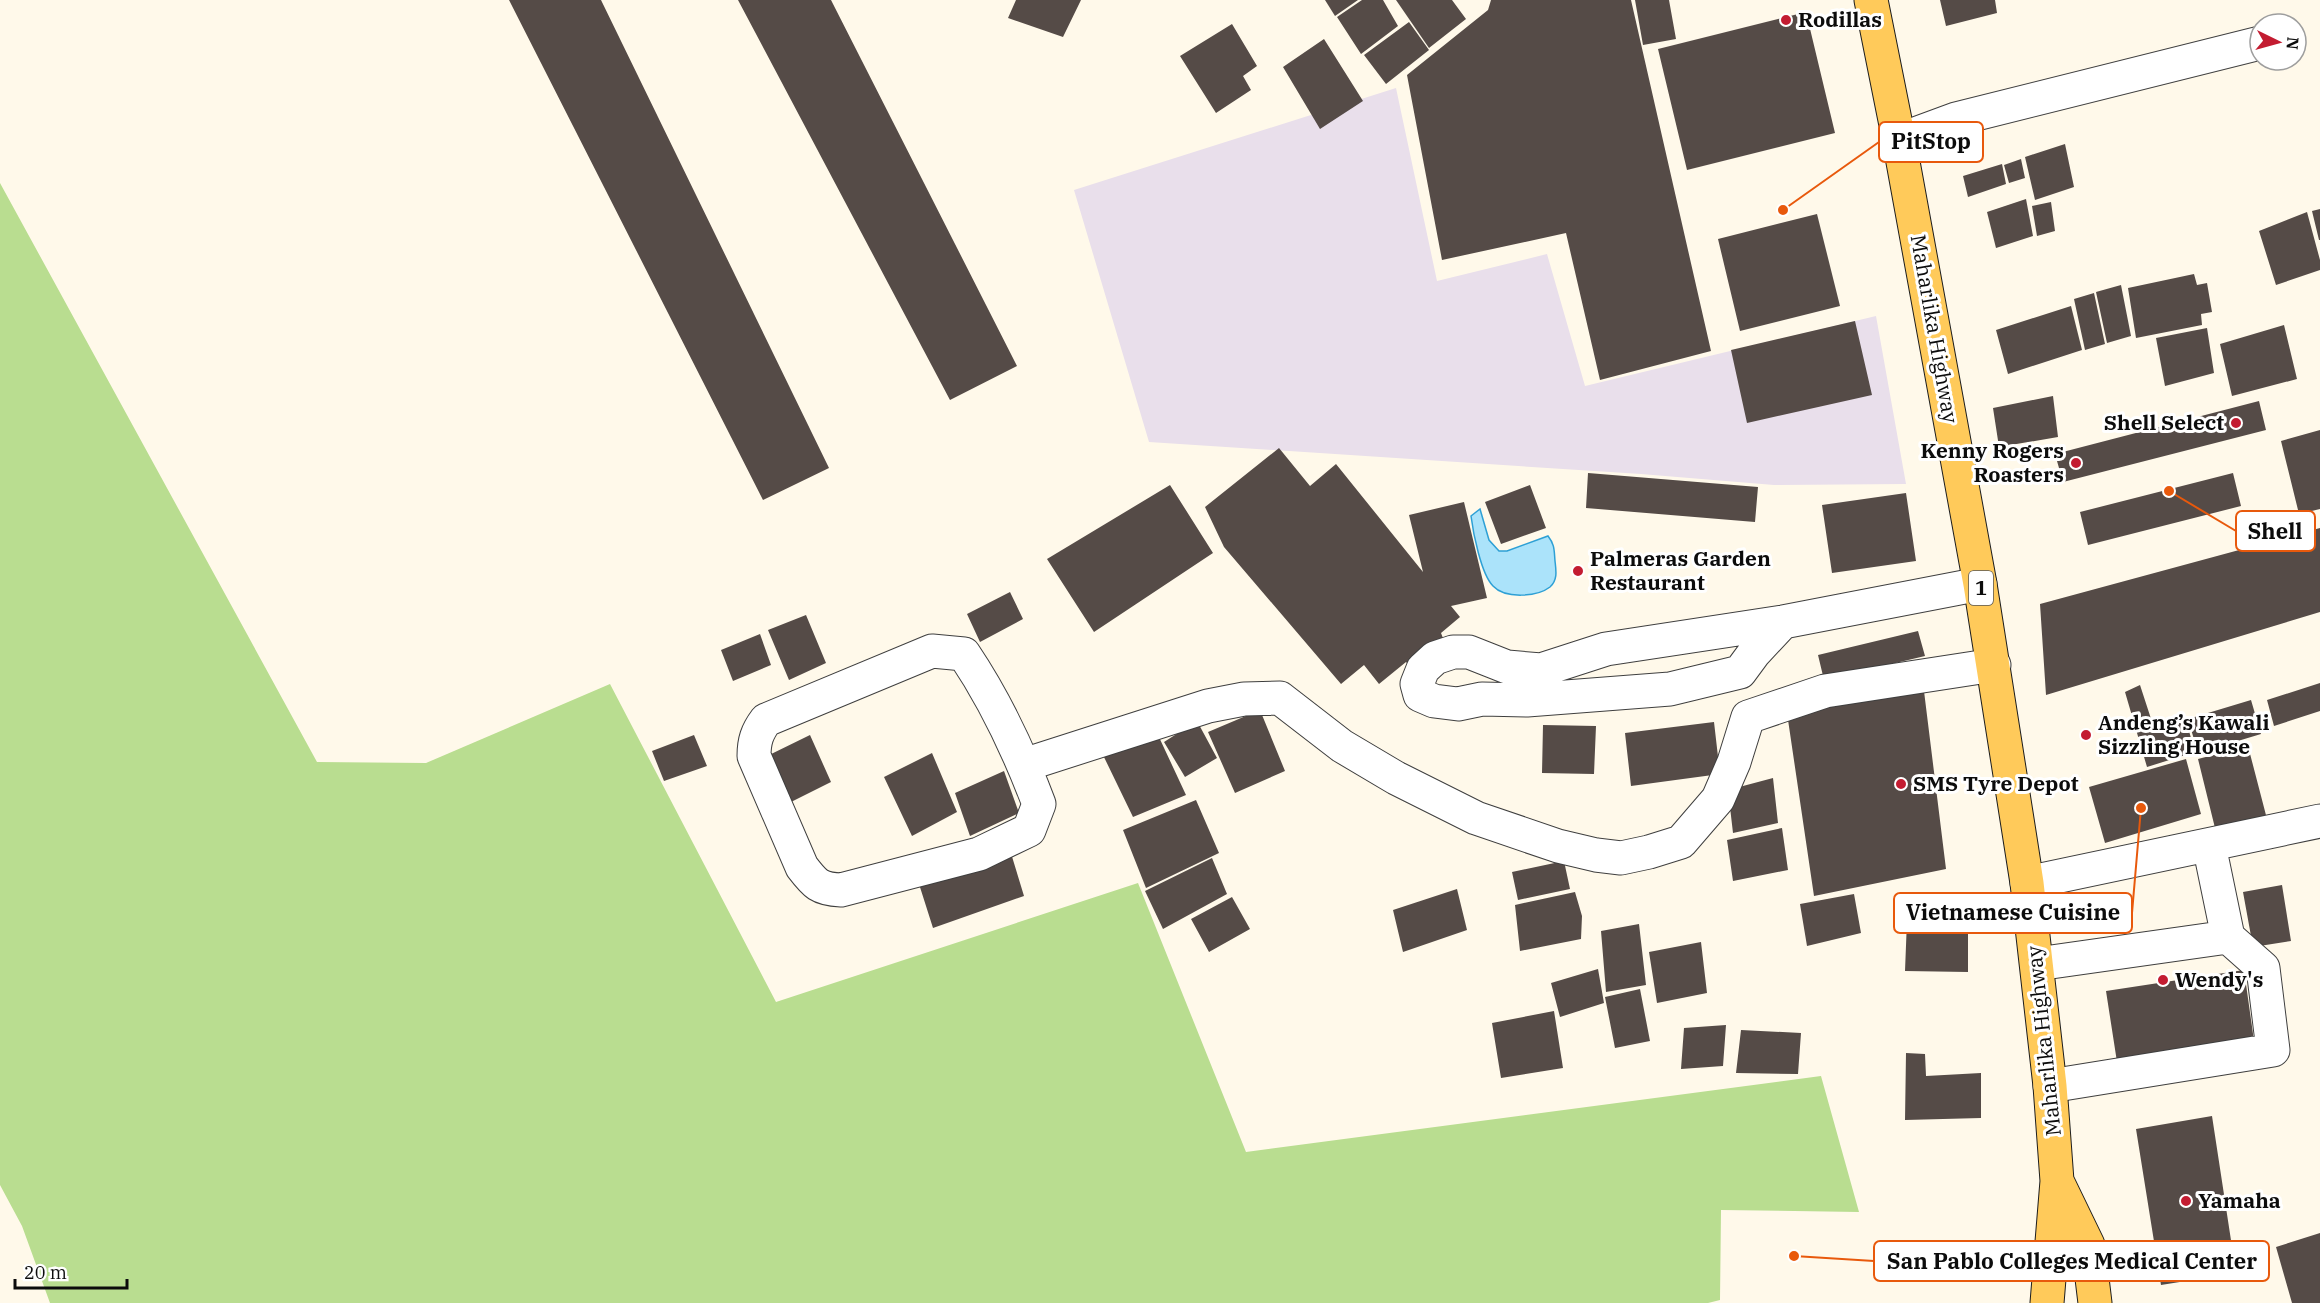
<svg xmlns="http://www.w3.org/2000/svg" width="2320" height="1303" viewBox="0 0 2320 1303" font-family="'IBM Plex Serif',serif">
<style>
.industrial{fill:#e9dfeb}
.forest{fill:#b9dd90}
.water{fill:#abe3fa;stroke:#2ea0d5;stroke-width:1.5}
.building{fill:#554b47}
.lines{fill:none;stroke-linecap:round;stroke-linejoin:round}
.minor-casing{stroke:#3f3f3f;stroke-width:35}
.major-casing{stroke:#1d1d1d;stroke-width:35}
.minor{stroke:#fff;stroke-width:33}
.major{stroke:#ffca5a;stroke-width:33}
.poi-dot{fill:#c31c31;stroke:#fff;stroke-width:2}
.labels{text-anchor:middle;stroke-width:6;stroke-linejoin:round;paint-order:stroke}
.shield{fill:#fff;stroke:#555;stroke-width:1.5}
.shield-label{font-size:20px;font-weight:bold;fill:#0c0c0c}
.poi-label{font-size:21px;font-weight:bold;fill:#0c0c0c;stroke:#fff;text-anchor:start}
.street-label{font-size:21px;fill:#0c0c0c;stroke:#fff}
.leader{fill:none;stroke:#e8590c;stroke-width:2}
.callout-dot{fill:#e8590c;stroke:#fff;stroke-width:2}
.callout{fill:#fff;stroke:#e8590c;stroke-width:2}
.callout-label{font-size:22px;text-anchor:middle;font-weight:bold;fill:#0c0c0c}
</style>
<rect width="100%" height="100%" fill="#fff9ea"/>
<path class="industrial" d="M1396,88L1437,281L1547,254L1585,386L1876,316L1906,484L1774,485L1641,474L1149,442L1074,190Z"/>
<path class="forest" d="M0,183L317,762L426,763L610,684L776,1002L1138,883L1246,1152L1821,1076L1859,1212L1721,1210L1720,1300L1708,1303H50L22,1226L0,1185Z"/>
<path class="water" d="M1480,509L1489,540L1499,551H1507L1548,536C1555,545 1554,550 1555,561C1556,570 1558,580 1550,587C1537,597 1505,599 1493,586C1481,574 1473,532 1471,516Z"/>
<path class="building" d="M509,0H601L829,468L763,500Z
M738,0H831L1017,366L950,400Z
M1016,0H1081L1063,37L1008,18Z
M1325,0H1358L1335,16Z
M1362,0H1383L1398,26L1361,54L1337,17Z
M1396,0H1452L1466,19L1429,48Z
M1491,0H1631L1711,351L1600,380L1566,233L1442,260L1407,75L1488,10Z
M1635,0H1669L1676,39L1643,45Z
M1940,0H1995L1997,13L1946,26Z
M1806,12L1835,133L1687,170L1658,49Z
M1409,22L1429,50L1386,84L1364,55Z
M1232,24L1257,66L1243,76L1251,90L1216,113L1180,56Z
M1324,39L1363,101L1320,129L1283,67Z
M2065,144L2074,187L2035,200L2025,157Z
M2021,159L2025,178L2009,183L2004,165Z
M2002,164L2006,184L1968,197L1963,176Z
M2026,199L2033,236L1996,248L1987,212Z
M2051,202L2055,231L2037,236L2032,206Z
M2320,209V240H2319L2312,211Z
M2307,212L2320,260V270L2276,285L2259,231Z
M1817,214L1840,306L1740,331L1718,239Z
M2194,274L2197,285L2207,283L2212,312L2201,314L2202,325L2136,338L2128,288Z
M2121,285L2131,336L2107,343L2096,292Z
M2094,293L2105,344L2085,350L2074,299Z
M2071,306L2082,350L2008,374L1996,330Z
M1855,321L1872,395L1747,423L1731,350Z
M2284,325L2297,379L2232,396L2220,344Z
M2207,328L2214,373L2165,386L2156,338Z
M2053,396L2058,437L1999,447L1993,408Z
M2259,401L2266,430L2063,482L2055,454Z
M2320,430V509L2299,514L2281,441Z
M1279,448L1310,486L1336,464L1423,572L1409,515L1464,502L1487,598L1451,606L1460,617L1441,633L1446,646L1415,671L1406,662L1379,684L1364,665L1341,684L1224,547L1205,507Z
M1588,473L1758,487L1755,522L1586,508Z
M2233,473L2241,506L2088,545L2080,512Z
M1170,485L1213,553L1094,632L1047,559Z
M1530,485L1546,528L1501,544L1485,502Z
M1906,493L1916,561L1832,573L1822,505Z
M2320,528V612L2046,695L2040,604Z
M1010,592L1023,619L980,642L967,614Z
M806,615L826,663L789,680L768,630Z
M1918,631L1925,656L1824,680L1818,655Z
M760,634L771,665L733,681L721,650Z
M1923,683L1946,869L1814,896L1787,713Z
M2320,683V711L2274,726L2267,700Z
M2140,685L2154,728L2185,717L2195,752L2147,767L2125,692Z
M2251,700L2261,734L2198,753L2188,719Z
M1260,710L1285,771L1235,793L1208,732Z
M1197,721L1217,758L1185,777L1164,742Z
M1714,722L1720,774L1631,786L1625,733Z
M1543,725L1596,726L1594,774L1542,773Z
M694,735L707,766L664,781L652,751Z
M810,735L831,782L785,805L761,759Z
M1158,735L1186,795L1133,817L1103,755Z
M2248,746L2267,819L2216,832L2198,759Z
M932,753L957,812L912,836L884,777Z
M2186,759L2201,814L2105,843L2089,787Z
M1004,771L1019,813L970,836L955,793Z
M1773,778L1778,823L1733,833L1728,790Z
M1196,800L1219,853L1146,888L1123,830Z
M1782,828L1788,870L1733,881L1727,840Z
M1010,850L1024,896L933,928L919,884Z
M1212,858L1227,894L1163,929L1145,891Z
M1564,861L1570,889L1518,900L1512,872Z
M2282,885L2291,941L2253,947L2243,892Z
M1457,889L1467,930L1403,952L1393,910Z
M1575,892L1582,916L1581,939L1520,951L1515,905Z
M1854,894L1861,933L1807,946L1800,904Z
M1232,897L1250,929L1209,952L1191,919Z
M1907,920H1968V972L1905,971Z
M1639,924L1646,985L1606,992L1601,931Z
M1701,942L1707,993L1657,1003L1649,952Z
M1598,969L1604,1003L1560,1017L1551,983Z
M2244,970L2254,1041L2117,1062L2106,991Z
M1640,989L1650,1041L1615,1048L1605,997Z
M1554,1011L1563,1068L1501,1078L1492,1023Z
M1726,1025L1723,1066L1681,1069L1684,1028Z
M1741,1030L1801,1033L1798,1074L1736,1073Z
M1906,1053L1925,1054L1926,1076L1981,1073V1118L1905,1120Z
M2212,1116L2236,1273L2161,1285L2136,1129Z
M2320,1233V1303H2292L2276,1247Z"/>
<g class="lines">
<defs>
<path id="minor" d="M1899,140L1956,119L2260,43
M1783,622L1754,653L1740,672L1670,689L1527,700L1482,699L1458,704L1434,701L1420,695L1417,684L1423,669L1435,658L1453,652H1469L1507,667L1541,670L1606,649L1783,622L1980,584
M932,651L964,654C995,700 1019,751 1039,804L1029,830L979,854L841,890C819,889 815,884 802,867L754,756C754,741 757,732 766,720Z
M1024,765L1208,706L1244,699L1280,698L1342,746L1396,778L1476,818L1558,846L1596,855L1621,858L1649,852L1681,842L1718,799L1734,762L1748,717L1825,691L1994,665
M2027,883L2320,821
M2037,964L2228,937L2209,845
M2050,1086L2273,1050L2263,968L2228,937"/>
<path id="major" d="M1871,0L1899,140L1980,584L2027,883L2050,1086L2057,1181L2047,1303
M2058,1183L2088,1245L2095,1303"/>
</defs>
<use href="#minor" class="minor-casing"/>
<use href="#major" class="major-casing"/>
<use href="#minor" class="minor"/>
<use href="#major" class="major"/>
</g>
<g class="poi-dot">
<circle cx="1786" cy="20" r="6"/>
<circle cx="2236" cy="423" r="6"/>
<circle cx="2076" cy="463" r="6"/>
<circle cx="1578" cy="571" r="6"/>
<circle cx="2086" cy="735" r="6"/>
<circle cx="1901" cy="784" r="6"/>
<circle cx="2163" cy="980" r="6"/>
<circle cx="2186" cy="1201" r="6"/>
</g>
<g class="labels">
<rect class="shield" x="1969" y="571" width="24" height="34" rx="4.5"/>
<g class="shield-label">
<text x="1981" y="595">1</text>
</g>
<g class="poi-label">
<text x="1798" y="27">Rodillas</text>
<text x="2224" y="430" text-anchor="end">Shell Select</text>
<text x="2064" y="458" text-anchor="end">Kenny Rogers<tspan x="2064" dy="24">Roasters</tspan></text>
<text x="1590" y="566">Palmeras Garden<tspan x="1590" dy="24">Restaurant</tspan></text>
<text x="2098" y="730">Andeng’s Kawali<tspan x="2098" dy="24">Sizzling House</tspan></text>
<text x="1913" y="791">SMS Tyre Depot</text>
<text x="2175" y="987">Wendy's</text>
<text x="2198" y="1208">Yamaha</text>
</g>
<g class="street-label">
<text transform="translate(1934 329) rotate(80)" y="7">Maharlika Highway</text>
<text transform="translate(2044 1041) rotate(-96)" y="7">Maharlika Highway</text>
</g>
</g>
<path class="leader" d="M1783 210L1879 142M2169 491L2236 531M2141 808L2132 913M1794 1256L1874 1261"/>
<g class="callout-dot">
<circle cx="1783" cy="210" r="6"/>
<circle cx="2169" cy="491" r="6"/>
<circle cx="2141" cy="808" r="6"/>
<circle cx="1794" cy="1256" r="6"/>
</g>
<g class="callout">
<rect x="1879" y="122" width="104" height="40" rx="6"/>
<rect x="2236" y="511" width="79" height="40" rx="6"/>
<rect x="1894" y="893" width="238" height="40" rx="6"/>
<rect x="1874" y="1241" width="395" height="40" rx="6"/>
</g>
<g class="callout-label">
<text x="1931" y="149">PitStop</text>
<text x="2275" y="539">Shell</text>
<text x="2013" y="920">Vietnamese Cuisine</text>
<text x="2072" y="1269">San Pablo Colleges Medical Center</text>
</g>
<g transform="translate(2278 42) rotate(95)"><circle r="28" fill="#ffffff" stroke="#9e9e9e" stroke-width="1.5"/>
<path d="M0-4.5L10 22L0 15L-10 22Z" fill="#c31c31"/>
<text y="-9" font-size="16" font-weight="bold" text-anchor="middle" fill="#0c0c0c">N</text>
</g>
<path d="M15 1279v9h112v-9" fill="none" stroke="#0c0c0c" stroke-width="3"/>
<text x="24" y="1279" font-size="18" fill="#0c0c0c" stroke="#ffffff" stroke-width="4.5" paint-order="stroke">20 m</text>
</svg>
